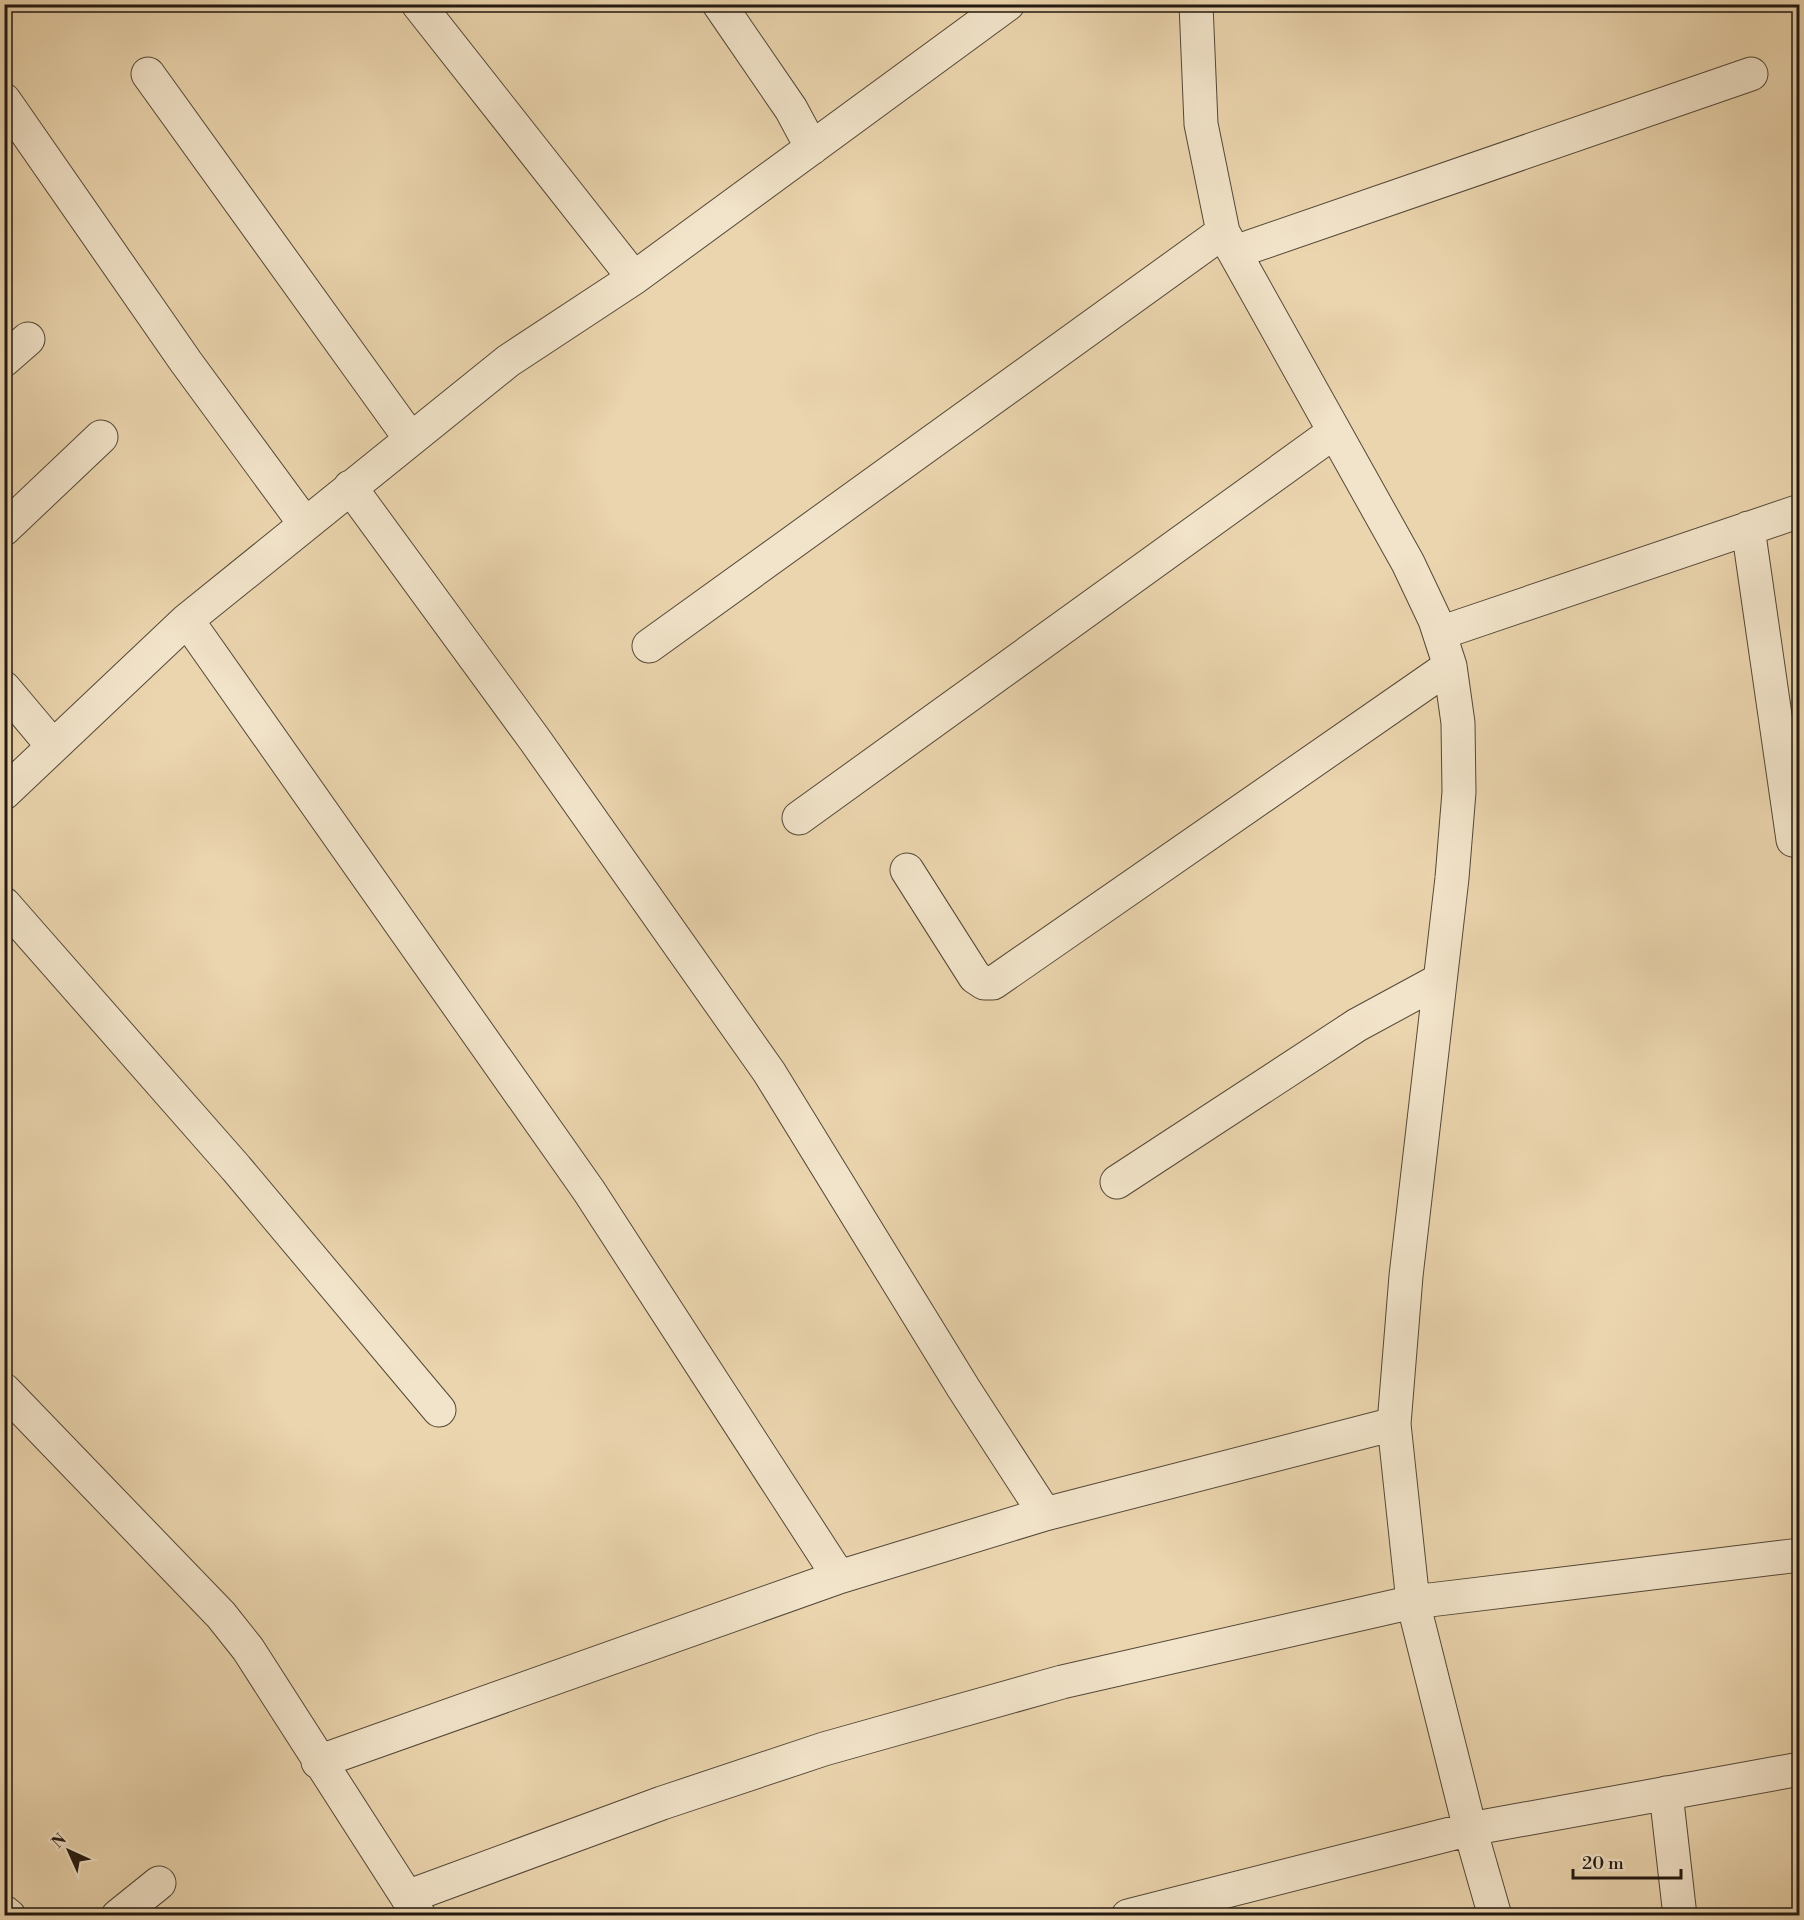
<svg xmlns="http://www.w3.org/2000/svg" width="1804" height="1920" viewBox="0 0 1804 1920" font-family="'Libre Bodoni',serif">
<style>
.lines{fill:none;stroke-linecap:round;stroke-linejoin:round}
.minor-casing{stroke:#544838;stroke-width:35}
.minor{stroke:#f2e4ca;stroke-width:33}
</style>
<rect width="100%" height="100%" fill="#ebd5ae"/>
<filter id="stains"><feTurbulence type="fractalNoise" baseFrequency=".00333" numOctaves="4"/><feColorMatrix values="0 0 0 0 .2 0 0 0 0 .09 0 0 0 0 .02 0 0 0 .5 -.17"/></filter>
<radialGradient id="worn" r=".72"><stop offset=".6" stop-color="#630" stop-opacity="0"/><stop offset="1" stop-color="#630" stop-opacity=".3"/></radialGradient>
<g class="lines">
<defs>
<path id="minor" d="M418,4L634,278
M719,4L791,109L812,148
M1196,4L1201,124L1223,232L1408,563L1435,620L1450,666L1458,723L1459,792L1452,878L1406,1276L1394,1424L1413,1602L1470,1829L1495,1916
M148,74L410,438
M4,100L186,362L305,524
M1235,252L1751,74
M4,360L28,339
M350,487L535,740L769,1072L964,1389L1045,1514
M1748,528L1793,840
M4,529L101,437
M187,620L589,1191L839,1577
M1440,633L1800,511
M649,646L1223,232
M4,688L52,745
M4,793L187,620L508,361L634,278L1008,4
M799,818L1334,432
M907,870L975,977L984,983H993L1450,666
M4,904L236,1168L439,1410
M1117,1182L1357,1025L1440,980
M4,1390L221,1615L248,1649L418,1914
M318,1762L839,1577L1045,1514L1394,1424
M1666,1793L1680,1916
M407,1897L662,1803L824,1749L1062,1682L1413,1602L1800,1555
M4,1912L9,1916
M118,1916L159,1883
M1128,1916L1470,1829L1800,1769"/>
</defs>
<use href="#minor" class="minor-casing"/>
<use href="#minor" class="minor"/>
</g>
<rect width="1804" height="1920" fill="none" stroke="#ebd5ae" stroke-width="24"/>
<rect x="6" y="6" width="1792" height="1908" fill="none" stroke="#221911" stroke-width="3"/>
<rect x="12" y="12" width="1780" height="1896" fill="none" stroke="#221911" stroke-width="1.5"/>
<g transform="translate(69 1851) rotate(315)" stroke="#f2e4ca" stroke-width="4.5" paint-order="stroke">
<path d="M0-4.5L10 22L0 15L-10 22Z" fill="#221911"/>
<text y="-9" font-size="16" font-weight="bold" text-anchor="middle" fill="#221911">N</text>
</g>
<path d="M1573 1869v9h108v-9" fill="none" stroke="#221911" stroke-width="3"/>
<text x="1582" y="1869" font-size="18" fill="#221911" stroke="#f2e4ca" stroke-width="4.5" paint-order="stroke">20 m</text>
<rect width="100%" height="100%" filter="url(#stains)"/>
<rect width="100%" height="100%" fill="url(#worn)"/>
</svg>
